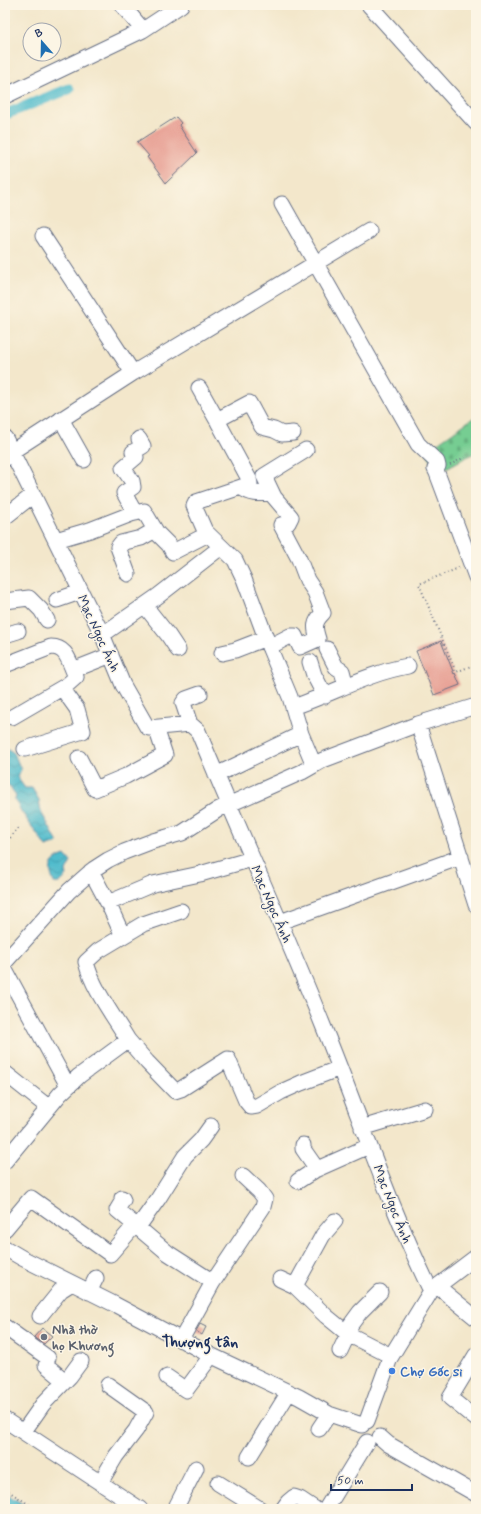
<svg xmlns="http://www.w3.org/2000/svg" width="481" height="1514" viewBox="0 0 481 1514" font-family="Mynerve,sans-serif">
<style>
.cemetery{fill:url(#cemetery-stones);stroke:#487e78}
.water{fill:url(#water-waves);stroke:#367595}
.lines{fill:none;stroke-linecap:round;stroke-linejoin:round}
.canal{stroke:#50bbcc;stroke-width:11}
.building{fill:#e8a296}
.minor-casing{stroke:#676f84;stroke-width:17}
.path{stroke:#676f84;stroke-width:2;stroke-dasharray:1 3;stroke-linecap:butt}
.minor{stroke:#fff;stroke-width:15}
.worship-dot{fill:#6b7280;stroke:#fcf5e5;stroke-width:1.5}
.shop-dot{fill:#3f7fe0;stroke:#fcf5e5;stroke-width:1.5}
.labels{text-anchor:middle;stroke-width:3;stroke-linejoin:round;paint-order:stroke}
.street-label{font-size:14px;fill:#1b2f5e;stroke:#fcf5e5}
.worship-label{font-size:14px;font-weight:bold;fill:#5b616d;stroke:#fcf5e5;text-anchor:start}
.shop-label{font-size:14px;font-weight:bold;fill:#366cbe;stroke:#fcf5e5;text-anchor:start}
.quarter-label{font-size:16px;font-weight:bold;fill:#1b2f5e;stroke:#fcf5e5}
</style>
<defs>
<pattern id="cemetery-stones" width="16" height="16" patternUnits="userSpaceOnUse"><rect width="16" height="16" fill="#76cd92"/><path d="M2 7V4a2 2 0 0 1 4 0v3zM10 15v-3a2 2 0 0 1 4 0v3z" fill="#66b080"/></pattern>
<pattern id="water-waves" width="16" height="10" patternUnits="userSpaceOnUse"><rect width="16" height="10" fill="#50bbcc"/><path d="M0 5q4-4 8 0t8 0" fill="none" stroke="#4298a9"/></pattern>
</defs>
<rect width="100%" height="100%" fill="#fcf5e5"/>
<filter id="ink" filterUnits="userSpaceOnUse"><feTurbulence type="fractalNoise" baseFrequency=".025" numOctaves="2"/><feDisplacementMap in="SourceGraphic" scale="8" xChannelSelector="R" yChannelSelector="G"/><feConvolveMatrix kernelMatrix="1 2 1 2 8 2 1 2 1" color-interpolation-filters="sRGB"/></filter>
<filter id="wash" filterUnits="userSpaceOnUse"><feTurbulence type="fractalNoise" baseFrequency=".012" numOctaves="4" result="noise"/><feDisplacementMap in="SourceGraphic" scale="16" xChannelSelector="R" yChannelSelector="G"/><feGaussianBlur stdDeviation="0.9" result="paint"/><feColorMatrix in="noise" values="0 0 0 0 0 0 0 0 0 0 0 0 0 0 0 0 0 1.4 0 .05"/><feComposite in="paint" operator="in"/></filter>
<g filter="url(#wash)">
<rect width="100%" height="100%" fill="#f3e7cb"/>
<path class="cemetery" d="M476,416V452L437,473L426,451Z"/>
<path class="water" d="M5,747L14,753L21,770L17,777L25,788H32L39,800L41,812L45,819L58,843L46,847L21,811L15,800L16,795L5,781Z
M65,855L71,862L66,871L67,876C62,879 61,885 54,883C48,868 49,860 65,855Z
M5,1493L31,1509H5Z"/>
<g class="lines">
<path class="canal" d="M6,114L69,89"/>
</g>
<g id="blocks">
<path class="building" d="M176,117L181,123L179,125L183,132L197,153L166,183L147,157L149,156L137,142Z
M441,641L454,674L455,673L460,685L434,695L416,651Z
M200,1324L206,1327L202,1335L196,1331Z
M42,1328L52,1336L44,1344L34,1337Z"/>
</g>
</g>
<g filter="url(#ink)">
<use href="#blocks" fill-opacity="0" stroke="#676f84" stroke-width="1"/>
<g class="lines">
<defs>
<path id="minor" d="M122,5L143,30
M369,5L476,123
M5,96L143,30L181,5
M282,204L418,444L437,462L438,466L435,469L437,473L476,577
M43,236L133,373
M199,388L217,420
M61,419L84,460
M293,433L282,434L274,430L262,427L249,403L217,420L249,479L250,484L196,502L194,506L205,531L235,560L244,579L270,649L290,697L301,734L314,765
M5,438L102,634L123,685L147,727L149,728L190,724L198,731C239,830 284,928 324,1028C360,1116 389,1206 431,1291L390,1358L367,1421
M6,458L11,452L133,373L369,231
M241,487C250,495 260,494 272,493
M135,513L124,493L133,487L132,481L123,468L136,457L133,452L143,446L139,439
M5,517L33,495
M56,540L90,530L131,514L144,511L157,533L169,545L173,552L208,534
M128,574L118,547L121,543L141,538L155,530
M57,600L80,592
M5,601L29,598L41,610L47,620
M145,606L168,635L178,650
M5,635L18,631
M102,635L158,596L221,547
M269,647L290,636H295L300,647L318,639C314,627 314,622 323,613L315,592L307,580L299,559L281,525L288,523L291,517L274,497L264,476L306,450
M327,649L336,667L342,671L346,686
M222,653L235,650L266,638
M310,662L314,675L325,696
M5,665L51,647C65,647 68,658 73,670L111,655
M293,707C332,694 368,673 408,666
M12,717L67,685L76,677L73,670
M190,724L183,703L186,699L200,694
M418,724L476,905
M25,749L83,731L77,709L62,688
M79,758L95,789L126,776L165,755L156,728
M216,775L301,734
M91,871L108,903
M280,922L461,857
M123,936L143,924L181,911
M5,962L69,891L94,869L108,860L124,852L153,841L182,833L219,809L302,772L323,760L418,724L476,706
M5,970L68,1086
M128,1040C114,1016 93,990 86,962L98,951L123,936L108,903L153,884L200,874L252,859
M5,1073L48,1107
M362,1128L425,1109
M303,1145V1149L317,1169
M5,1161L60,1094L79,1076L128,1040L147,1062L175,1091L181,1089L228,1059L246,1101L251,1107L257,1106L281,1092L301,1083L340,1068
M298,1181L315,1170L369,1146
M122,1198L123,1200L117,1210L135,1225
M335,1221L323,1235L295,1286L326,1316L348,1334L391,1356
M138,1227L158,1199L185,1156L201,1140L211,1126
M5,1229L31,1198L110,1254L135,1225L168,1253L213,1282L181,1340
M5,1248L22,1258L114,1304L206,1353L299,1397L329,1414L362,1425
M280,1279L295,1286
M213,1282L263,1207L265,1199L259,1191L243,1176
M437,1286L476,1318
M431,1291L476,1257
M89,1292L96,1278
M40,1316L61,1290L72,1283
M5,1327L48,1358
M340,1351L348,1334L349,1327L360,1312L380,1292
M476,1355L450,1398L476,1419
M46,1365L65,1381
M167,1377L186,1390L211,1356
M5,1420L140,1509
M319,1429L329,1414
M24,1431L43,1404L70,1376L81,1361
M380,1437L388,1444L476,1494
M249,1457L289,1392
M100,1483L116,1456L136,1430L146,1412L108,1385
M218,1483L260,1509
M175,1509L196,1468
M283,1509L288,1502L294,1497L300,1499L315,1509
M326,1509L367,1442"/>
</defs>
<use href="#minor" class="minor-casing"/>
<path class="path" d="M450,465L465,457
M459,568L419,584L453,665L456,672L476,664
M5,844L19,827
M5,1489L36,1509"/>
<use href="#minor" class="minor"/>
</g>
</g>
<circle class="worship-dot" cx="44" cy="1337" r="4"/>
<circle class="shop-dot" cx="392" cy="1371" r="4"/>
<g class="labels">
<g class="street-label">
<text transform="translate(99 633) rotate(65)" y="5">Mạc Ngọc Ánh</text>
<text transform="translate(272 904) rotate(66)" y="5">Mạc Ngọc Ánh</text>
<text transform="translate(393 1204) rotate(68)" y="5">Mạc Ngọc Ánh</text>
</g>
<g class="worship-label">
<text x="52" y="1334">Nhà thờ<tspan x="52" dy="16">họ Khương</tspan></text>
</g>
<g class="shop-label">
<text x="400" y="1376">Chợ Gốc si</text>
</g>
<g class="quarter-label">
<text x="200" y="1347">Thượng tân</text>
</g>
</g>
<rect width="481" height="1514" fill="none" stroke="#fcf5e5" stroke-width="20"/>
<g transform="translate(42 42) rotate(340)"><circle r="19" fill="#fcf5e5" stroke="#a2a6af"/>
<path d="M0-3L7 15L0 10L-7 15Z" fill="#1f6fb2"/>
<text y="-6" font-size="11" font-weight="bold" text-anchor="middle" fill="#1b2f5e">B</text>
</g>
<path d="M331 1484v6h81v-6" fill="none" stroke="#1b2f5e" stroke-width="2"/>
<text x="337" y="1484" font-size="12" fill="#1b2f5e" stroke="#fcf5e5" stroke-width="3" paint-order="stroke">50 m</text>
</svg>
